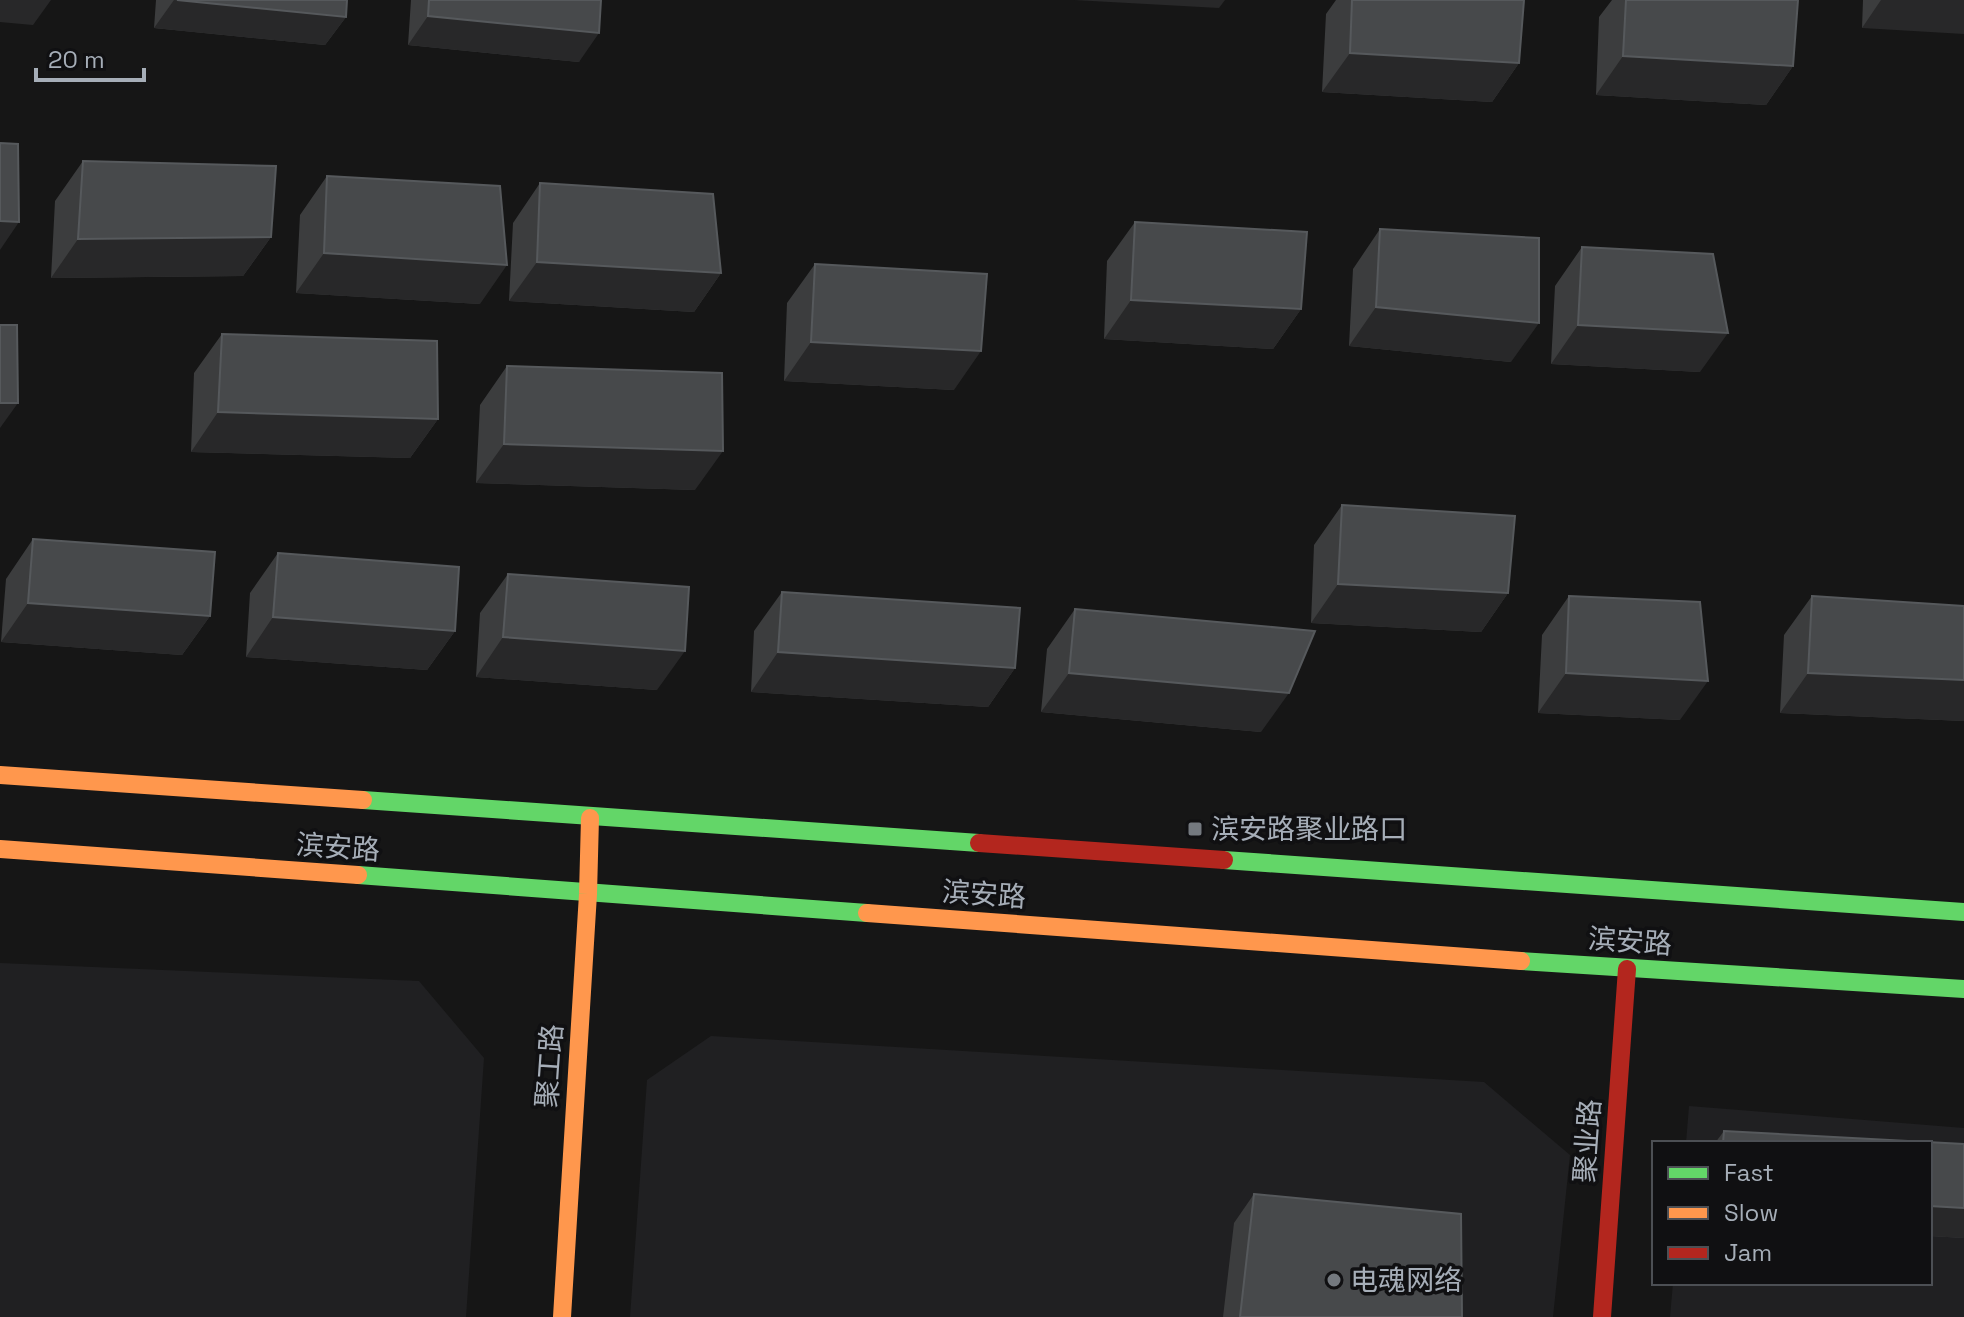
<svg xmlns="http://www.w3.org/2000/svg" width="1964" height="1317" viewBox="0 0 1964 1317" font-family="'Space Grotesk','Noto Sans SC',sans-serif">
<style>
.built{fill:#202022}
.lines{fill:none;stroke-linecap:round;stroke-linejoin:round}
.fast{stroke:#63d668;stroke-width:18}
.slow{stroke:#ff974d;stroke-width:18}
.jam{stroke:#b3261e;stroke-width:18}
.wall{fill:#3c3d3e}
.shaded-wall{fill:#282829}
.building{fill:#47494b;stroke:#56595c;stroke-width:2}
.poi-dot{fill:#74797f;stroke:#101012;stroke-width:3}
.labels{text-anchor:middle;stroke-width:7;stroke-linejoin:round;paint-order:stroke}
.poi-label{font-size:28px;fill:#a6aeb8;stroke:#101012;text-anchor:start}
.street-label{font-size:28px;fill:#a6aeb8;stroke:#101012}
</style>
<rect width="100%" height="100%" fill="#161616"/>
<path class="built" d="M0,963L419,981L484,1058L466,1317H0Z
M711,1036L1484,1082L1570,1155L1553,1317H630L647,1080Z
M1689,1106L1964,1128V1317H1670L1673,1283H1930V1143H1686Z"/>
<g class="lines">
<path class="fast" d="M363,800L979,843
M1224,860L1964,912
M358,875L867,913
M1521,961L1964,989"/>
<path class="slow" d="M0,775L363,800
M0,849L358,875
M867,913L1521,961
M562,1317L588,894L590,818"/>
<path class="jam" d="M979,843L1224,860
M1602,1317L1627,969"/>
</g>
<path class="wall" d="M156,0H347L346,17L325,45L154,28Z
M411,0H601L579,62L408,45Z
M1336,0H1524L1519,63L1492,102L1322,92L1326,14Z
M1612,0H1798L1793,66L1766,105L1596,95L1599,17Z
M1863,0H1964L1862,28Z
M83,161L271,237L243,276L51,278L55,201Z
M327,176L480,304L296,293L300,215Z
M540,183L721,273L694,312L509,301L513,223Z
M1135,222L1301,309L1273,349L1104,339L1107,261Z
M1380,229L1511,362L1349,346L1353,269Z
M1582,247L1700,372L1551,364L1555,286Z
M815,264L954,390L784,381L787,303Z
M222,334L438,419L410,458L191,452L194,373Z
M507,366L695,490L476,483L480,405Z
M1342,505L1508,593L1481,632L1311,623L1314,545Z
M33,539L210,616L182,655L1,642L6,579Z
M278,553L455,631L427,670L246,657L250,593Z
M508,574L657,690L476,677L480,613Z
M782,592L1015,668L988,707L751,692L754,631Z
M1569,596L1680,720L1538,713L1542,635Z
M1812,596L1964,606V721L1780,713L1784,635Z
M1075,609L1261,732L1041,712L1047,649Z
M1724,1131L1964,1144V1238L1930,1236V1143H1715Z
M1254,1194L1462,1317H1223L1234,1223Z"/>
<path class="shaded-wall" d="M0,0H51L33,25L0,22Z
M174,0L346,17L325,45L154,28Z
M1074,0H1225L1219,8Z
M1881,0H1964V34L1862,28Z
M428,16L599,33L579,62L408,45Z
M1350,53L1519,63L1492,102L1322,92Z
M1623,56L1793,66L1766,105L1596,95Z
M0,221L19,222L0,250Z
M271,237L243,276L51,278L78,239Z
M324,253L507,265L480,304L296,293Z
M537,262L721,273L694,312L509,301Z
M1131,300L1301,309L1273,349L1104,339Z
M1376,307L1539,323L1511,362L1349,346Z
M1578,325L1728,333L1700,372L1551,364Z
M811,342L981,351L954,390L784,381Z
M0,403H18L0,428Z
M218,412L438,419L410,458L191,452Z
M504,444L723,451L695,490L476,483Z
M1338,584L1508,593L1481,632L1311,623Z
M28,603L210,616L182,655L1,642Z
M273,617L455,631L427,670L246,657Z
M503,637L685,651L657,690L476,677Z
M778,652L1015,668L988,707L751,692Z
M1069,673L1289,693L1261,732L1041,712Z
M1566,673L1708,681L1680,720L1538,713Z
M1808,673L1964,680V721L1780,713Z
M1930,1206L1964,1208V1238L1930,1236Z"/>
<path class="building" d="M177,0H347L346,17Z
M429,0H601L599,33L428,16Z
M1352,0H1524L1519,63L1350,53Z
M1626,0H1798L1793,66L1623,56Z
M0,143L18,144L19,222L0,221Z
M83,161L276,166L271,237L78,239Z
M327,176L500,186L507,265L324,253Z
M540,183L713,194L721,273L537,262Z
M1135,222L1307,232L1301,309L1131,300Z
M1380,229L1539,238V323L1376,307Z
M1582,247L1713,254L1728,333L1578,325Z
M815,264L987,274L981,351L811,342Z
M0,325H17L18,403H0Z
M222,334L437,341L438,419L218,412Z
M507,366L722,373L723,451L504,444Z
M1342,505L1515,516L1508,593L1338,584Z
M33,539L215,552L210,616L28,603Z
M278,553L459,567L455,631L273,617Z
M508,574L689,587L685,651L503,637Z
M782,592L1020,608L1015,668L778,652Z
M1569,596L1700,602L1708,681L1566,673Z
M1812,596L1964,606V680L1808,673Z
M1075,609L1315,631L1289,693L1069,673Z
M1724,1131L1964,1144V1208L1930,1206V1143H1723Z
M1254,1194L1461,1214L1462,1317H1240Z"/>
<g class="poi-dot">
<rect x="1187" y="821" width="16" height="16" rx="4"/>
<circle cx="1334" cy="1280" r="8"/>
</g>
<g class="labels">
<g class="poi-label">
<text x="1211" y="839">滨安路聚业路口</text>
<text x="1350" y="1290">电魂网络</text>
</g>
<g class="street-label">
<text transform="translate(338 847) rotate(4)" y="10">滨安路</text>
<text transform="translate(984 894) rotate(4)" y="10">滨安路</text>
<text transform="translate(1630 941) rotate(4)" y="10">滨安路</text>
<text transform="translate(549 1066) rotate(-86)" y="10">聚工路</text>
<text transform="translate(1587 1141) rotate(-86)" y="10">聚业路</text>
</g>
</g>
<rect x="1652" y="1141" width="280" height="144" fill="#101012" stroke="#4c4f54" stroke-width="2"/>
<rect x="1668" y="1167" width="40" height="12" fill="#63d668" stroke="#4c4f54" stroke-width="2"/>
<text x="1724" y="1181" font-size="24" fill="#a6aeb8">Fast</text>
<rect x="1668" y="1207" width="40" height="12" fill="#ff974d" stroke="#4c4f54" stroke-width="2"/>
<text x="1724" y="1221" font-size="24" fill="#a6aeb8">Slow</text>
<rect x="1668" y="1247" width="40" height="12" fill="#b3261e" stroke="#4c4f54" stroke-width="2"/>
<text x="1724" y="1261" font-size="24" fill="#a6aeb8">Jam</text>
<path d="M36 68v12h108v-12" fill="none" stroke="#a6aeb8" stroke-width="4"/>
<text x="48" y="68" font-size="24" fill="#a6aeb8" stroke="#101012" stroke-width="6" paint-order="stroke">20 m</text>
</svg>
